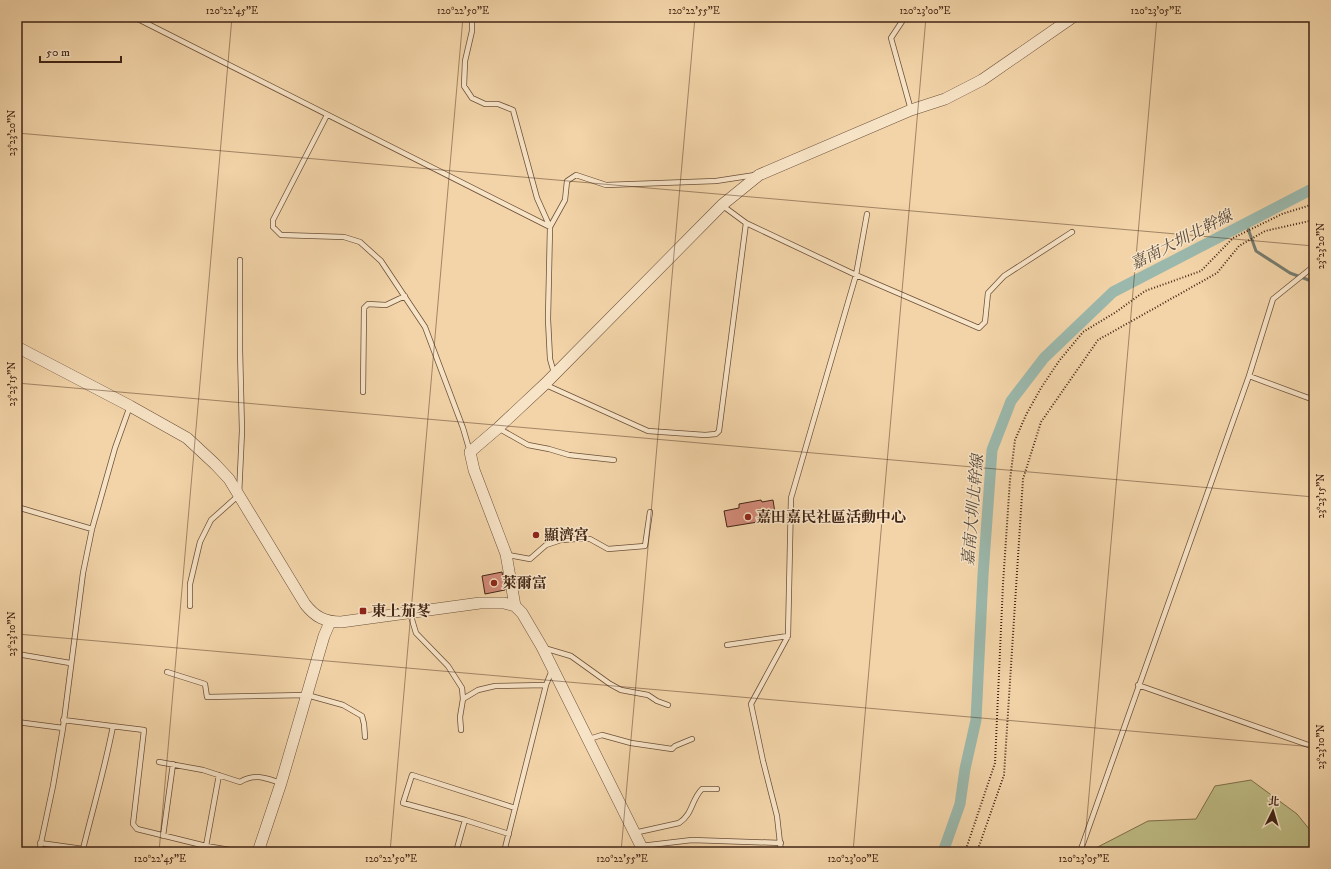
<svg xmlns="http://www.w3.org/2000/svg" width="1331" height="869" viewBox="0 0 1331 869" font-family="'IM FELL DW Pica','Noto Serif TC',serif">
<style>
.green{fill:#bebc85;stroke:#7f704c}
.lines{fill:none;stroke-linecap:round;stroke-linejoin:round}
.stream{stroke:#777d6f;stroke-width:3}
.canal{stroke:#9bb8ac;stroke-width:11}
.building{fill:#d48a79;stroke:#402414}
.service-casing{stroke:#6c5039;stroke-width:6}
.tertiary-casing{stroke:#6c5039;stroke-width:12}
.path{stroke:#402414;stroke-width:2;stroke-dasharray:1 2;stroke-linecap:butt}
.service{stroke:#f7e3c6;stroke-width:4.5}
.tertiary{stroke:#f7e3c6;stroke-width:11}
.ticks{fill:none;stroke:#402414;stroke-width:1;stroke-opacity:0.45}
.poi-dot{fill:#8f2418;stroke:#f7e3c6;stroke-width:1.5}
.labels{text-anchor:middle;stroke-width:3;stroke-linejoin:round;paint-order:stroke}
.poi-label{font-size:15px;font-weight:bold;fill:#402414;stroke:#f7e3c6;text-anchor:start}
.water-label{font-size:16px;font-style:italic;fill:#57493a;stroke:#f7e3c6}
.neatline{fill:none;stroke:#402414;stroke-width:1.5}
.ticks-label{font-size:10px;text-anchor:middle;fill:#402414}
</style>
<rect width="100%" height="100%" fill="#f2d4a8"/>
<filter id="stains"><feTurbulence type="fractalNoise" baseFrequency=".005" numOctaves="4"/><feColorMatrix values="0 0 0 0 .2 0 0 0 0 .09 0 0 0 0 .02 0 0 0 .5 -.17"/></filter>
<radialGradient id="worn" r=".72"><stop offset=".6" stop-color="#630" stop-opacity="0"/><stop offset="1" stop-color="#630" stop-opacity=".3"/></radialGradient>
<path class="green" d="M1251,780L1297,814L1314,835V852H1092V850L1148,821L1196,819L1215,786Z"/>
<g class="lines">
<path class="stream" d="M1246,223L1256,251L1290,273L1314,282"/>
<path class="canal" d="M943,852L960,804L965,769L976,720L983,575L992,450L1011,401L1044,358L1113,292L1314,188"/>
</g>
<path class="building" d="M761,500L762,502L773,500L775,513L769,514L770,520L727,527L724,511L739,508V504Z
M502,572L505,590L485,594L482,576Z"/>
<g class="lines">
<defs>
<path id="service" d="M134,17L550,227L565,200L567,181L576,175L606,185L716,181L755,175
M472,17V31L465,61L464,86L472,98L485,104H498L513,110L537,198L550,227L548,319L550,359L554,373
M905,17L891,38L911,110
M327,115L273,220V227L281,235L344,237L360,242L381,261L425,327L463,428L470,452
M723,206L746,223L856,275L979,328L985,322L988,293L1004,276L1072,232
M1249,376L1314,400
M546,385L648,431L705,435L716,434L719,431L746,223
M363,392L364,308L368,304L386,305L405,296
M498,428L528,445L549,449L569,455L614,460
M17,507L92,529
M508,555L530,559L546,545L561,540L576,539H590L608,549L645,546L650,512
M190,606V584L200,542L211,520L239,495L242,431L240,350V260
M410,613L416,633L448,666L462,688L463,699L460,717L461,730
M727,645L788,636
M544,648L571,656L610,684L621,690L648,695L657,701L668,705
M17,654L70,663
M167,672L205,684L207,697L307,695L343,705L362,716L364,724L365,737
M1138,685L1314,747
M463,699L478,690L495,686L546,685
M63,720L144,730L133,824L137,829L206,846L242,852
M17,722L63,728
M589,739L602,735L631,743L672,749L675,746L692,739
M159,762L203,770L240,782C255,773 265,778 281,783
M634,833L679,823C693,814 691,800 702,789H717
M509,834L465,820L403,803L412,775L515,808
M163,836L173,764
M40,843L83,849C93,808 105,768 113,726
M206,846L219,775
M641,846L692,840L781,843
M39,852L53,786L63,728L83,573L92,529L115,448L130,406
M456,852L465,820
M504,852L546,685L552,670
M781,852L777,816L763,761L751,704L788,636L791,498L856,275L867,214
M1080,852L1249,376L1273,299L1314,266"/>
<path id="tertiary" d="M17,347L130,406L187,438L215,464L229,479L305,604C315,617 325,622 341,622L480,603H504L515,606L522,613L542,647L644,852
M515,606L506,554L474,470L470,452L498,428L545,384L722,205L759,175L911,110L945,99L982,80L1073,17
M258,852L281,783L324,636L330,622"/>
</defs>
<use href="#service" class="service-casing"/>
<use href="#tertiary" class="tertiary-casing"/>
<path class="path" d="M965,852L995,763L1003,584L1010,480L1015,440L1026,415L1041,388L1059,361L1083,332L1116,312L1145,291L1201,271L1233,238L1282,214L1314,204
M977,852L1004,775L1023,479L1041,422L1098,340L1217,273L1239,246L1265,231L1314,220"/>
<use href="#service" class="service"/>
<use href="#tertiary" class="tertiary"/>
</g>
<path class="ticks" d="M17,133L1314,246M17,383L1314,497M17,634L1314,747M159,852L232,17M390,852L463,17M621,852L695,17M853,852L926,17M1084,852L1157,17"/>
<g class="poi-dot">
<circle cx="748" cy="517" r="4"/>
<circle cx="536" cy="535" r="4"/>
<circle cx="494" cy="583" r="4"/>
<rect x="359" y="607" width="8" height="8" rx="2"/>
</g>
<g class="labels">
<g class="poi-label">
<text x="756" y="522">嘉田嘉民社區活動中心</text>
<text x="544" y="540">顯濟宮</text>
<text x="502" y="588">萊爾富</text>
<text x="371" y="616">東上茄苳</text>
</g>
<g class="water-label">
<text transform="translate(1181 239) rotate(-27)" y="6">嘉南大圳北幹線</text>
<text transform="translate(972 510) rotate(-85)" y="6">嘉南大圳北幹線</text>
</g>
</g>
<rect width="1331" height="869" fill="none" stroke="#f2d4a8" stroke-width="44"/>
<g transform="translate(1273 811) rotate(5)" stroke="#f7e3c6" stroke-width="3" paint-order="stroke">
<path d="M0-3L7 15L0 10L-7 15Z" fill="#402414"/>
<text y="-6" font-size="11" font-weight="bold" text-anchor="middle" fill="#402414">北</text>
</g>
<path d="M40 56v6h81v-6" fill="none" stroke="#402414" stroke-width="2"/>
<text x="46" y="56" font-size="12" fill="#402414" stroke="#f7e3c6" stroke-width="3" paint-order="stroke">50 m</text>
<rect x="22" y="22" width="1287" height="825" class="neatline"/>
<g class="ticks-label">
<text x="232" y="14">120°22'45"E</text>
<text x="463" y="14">120°22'50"E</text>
<text x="694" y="14">120°22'55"E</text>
<text x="925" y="14">120°23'00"E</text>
<text x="1156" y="14">120°23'05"E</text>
<text transform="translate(11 133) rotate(-90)" y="4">23°23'20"N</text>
<text transform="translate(1320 246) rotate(-90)" y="4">23°23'20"N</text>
<text transform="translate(11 384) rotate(-90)" y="4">23°23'15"N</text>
<text transform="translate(1320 496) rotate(-90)" y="4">23°23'15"N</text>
<text transform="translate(11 634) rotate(-90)" y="4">23°23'10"N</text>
<text transform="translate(1320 747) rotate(-90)" y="4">23°23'10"N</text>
<text x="160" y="862">120°22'45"E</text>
<text x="391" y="862">120°22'50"E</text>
<text x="622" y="862">120°22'55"E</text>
<text x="853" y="862">120°23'00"E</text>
<text x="1084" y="862">120°23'05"E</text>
</g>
<rect width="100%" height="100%" filter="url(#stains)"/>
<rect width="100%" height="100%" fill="url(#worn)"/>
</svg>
